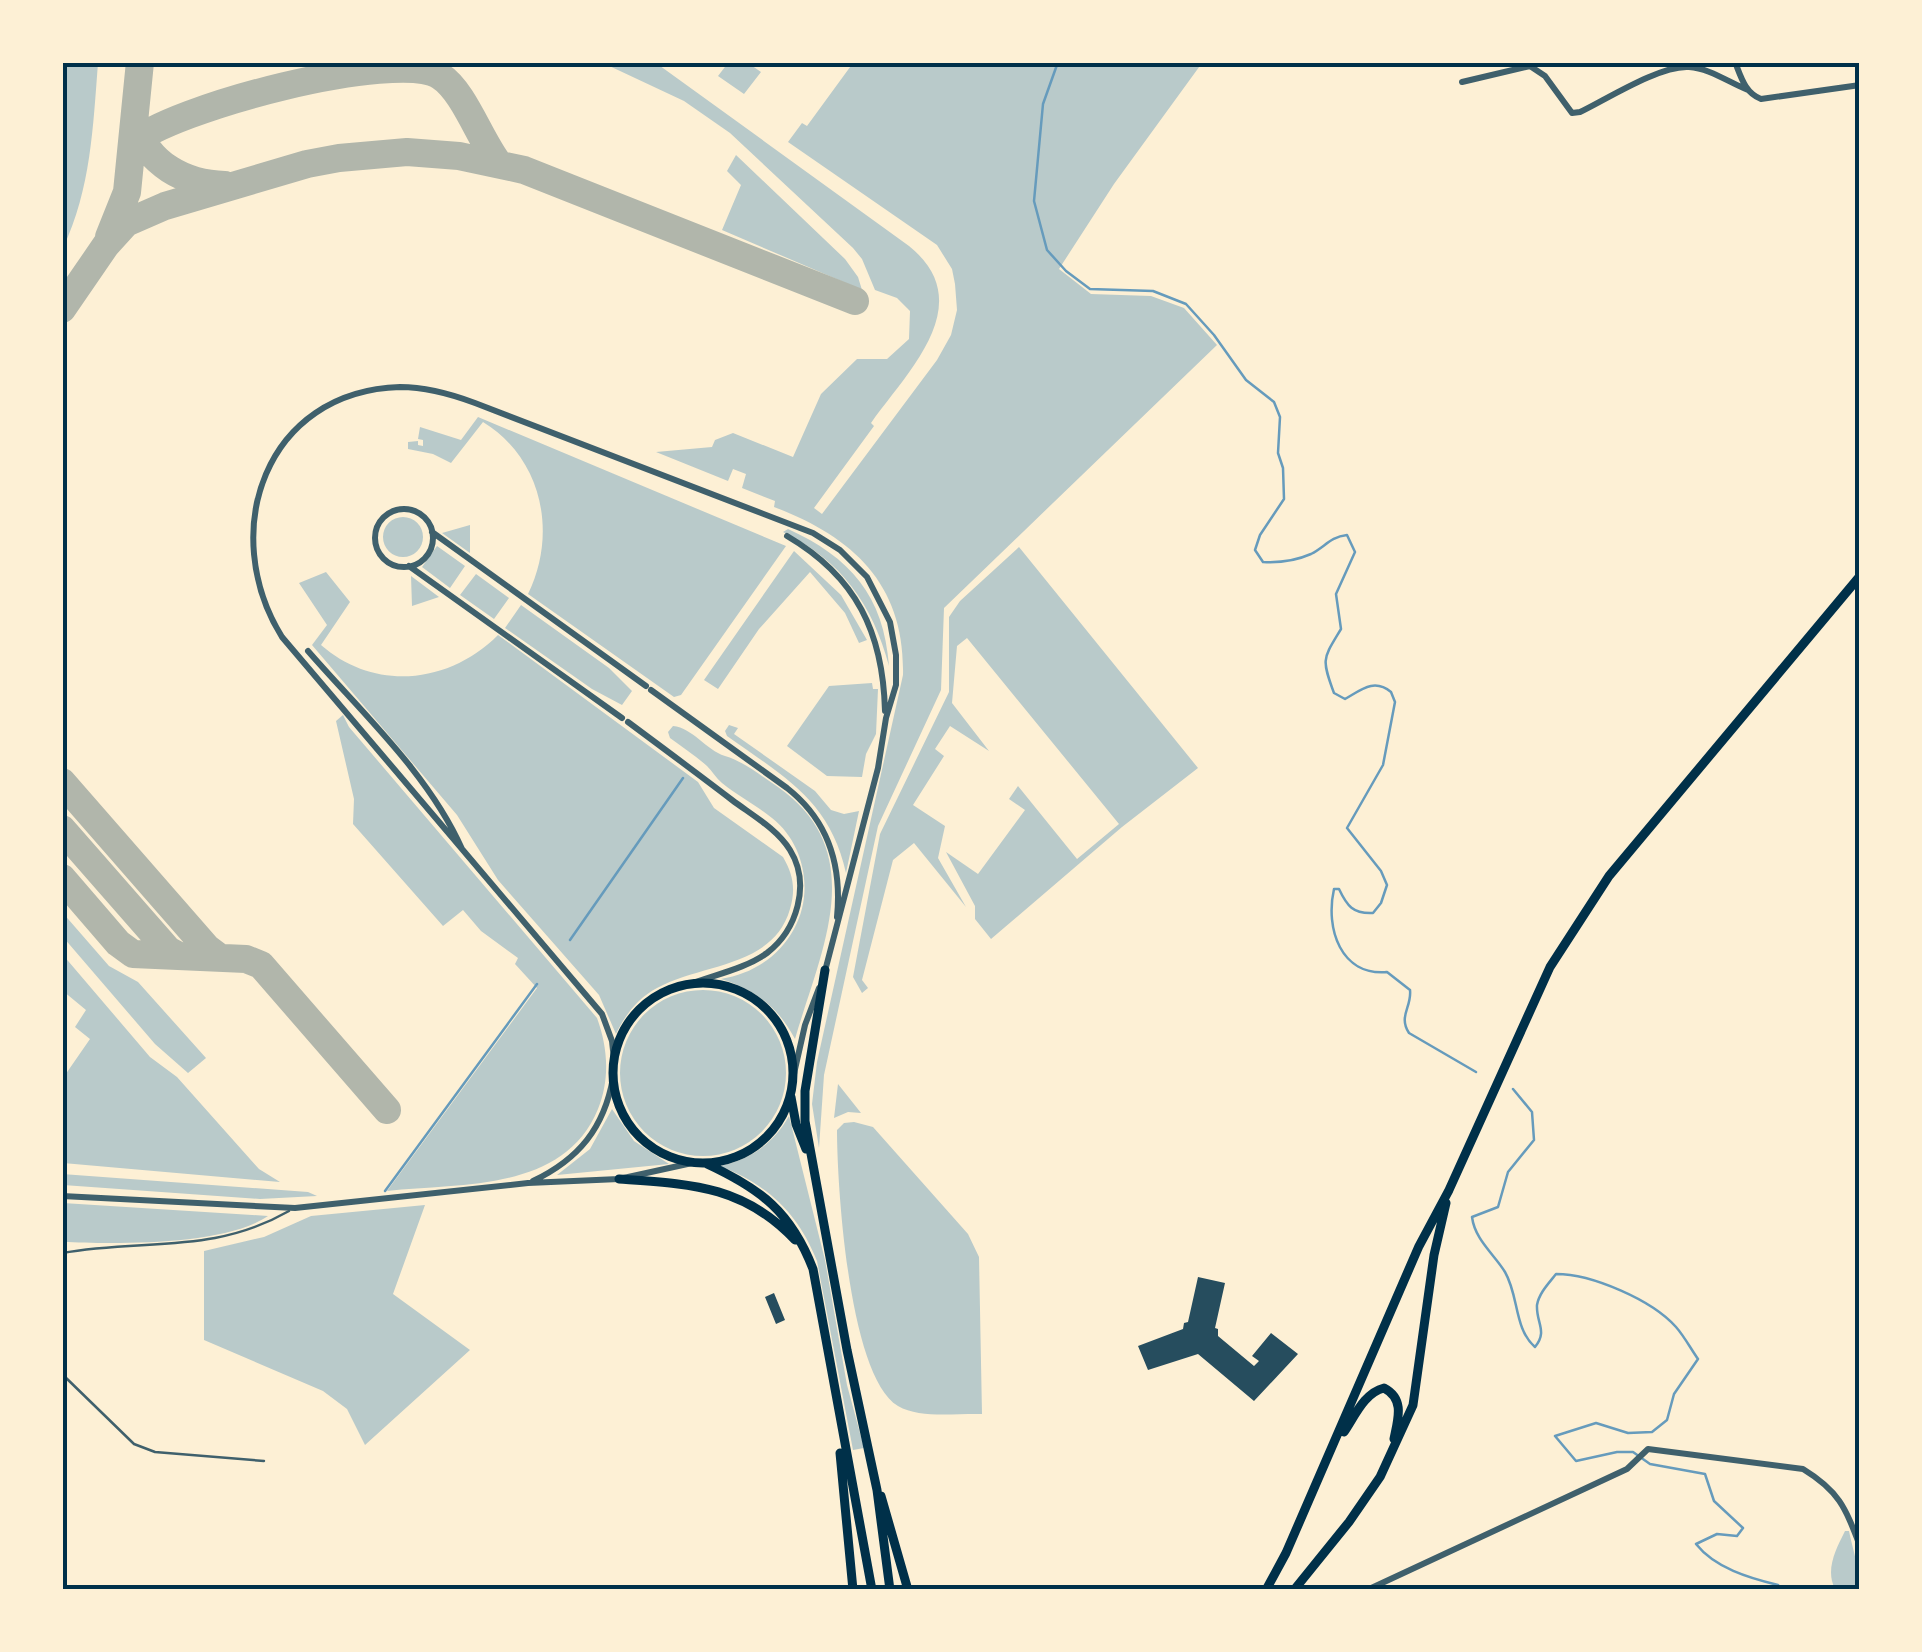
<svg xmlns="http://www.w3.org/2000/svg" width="1922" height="1652" viewBox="0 0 1922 1652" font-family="'IBM Plex Sans',sans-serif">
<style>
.green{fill:#b9caca}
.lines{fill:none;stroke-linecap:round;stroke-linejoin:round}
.stream{stroke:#669bbc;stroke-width:2.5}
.taxiway{stroke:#b1b6ab;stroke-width:28}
.building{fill:#264d5e}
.service{stroke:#3f606c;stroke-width:2.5}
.minor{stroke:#3f606c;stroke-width:6}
.primary{stroke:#003049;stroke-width:9}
.neatline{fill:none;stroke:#003049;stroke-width:4}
</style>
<rect width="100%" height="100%" fill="#fdf0d5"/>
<path class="green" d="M63,62L98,63C93,127 91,189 63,248Z
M603,63H656L909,246C980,303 908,371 871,423L874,426L814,508L822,514L937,360L951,335L957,310L955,284L952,269L937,245L788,142L802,123L807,126L853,63H1202L1114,184L1059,269L1091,294L1151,296L1184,308L1217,345L944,608L941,690L878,826L824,1075L819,1148L812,1104L817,1062L903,675C905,584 853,537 774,507L775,501L742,488L746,474L733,469L728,481L656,452L712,447L715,440L733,433L793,457L821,394L857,359H887L909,339L910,311L897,298L875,290L862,259L853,248L730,133L684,101Z
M728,63H748L761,72L744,94L718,76Z
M736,155L845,259L858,277L862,290L722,230L741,185L727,171Z
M478,417L786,546L681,695L674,697L528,594C558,533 542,458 483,422L451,463L433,454L408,449V442L418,441V445L423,446V440L418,439L420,427L461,440Z
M383 537a20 20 0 1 1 40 0a20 20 0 1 1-40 0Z
M470,525V553L442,533Z
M788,529C850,557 884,596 889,666C873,605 841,560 783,532Z
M437,546L465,566L450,588L422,567Z
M1019,547L1198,768L1122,827L991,939L975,919V906L946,852L978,874L1025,810L1009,799L1018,786L1077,859L1119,824L967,638L957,646L952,703L989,751L950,726L935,749L944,756L913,805L945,826L938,858L966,907L914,843L893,860L862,980L868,988L862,993L853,977L880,834L949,692V617L960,601Z
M794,551L841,595L867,640L859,643L845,613L810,572L759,629L718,689L704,680Z
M326,572L350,602L321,645C375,692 449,684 498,635L698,782L714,808L783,857C793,874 796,889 790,909C773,968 702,963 657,988C638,998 625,1015 616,1034L599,995L498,880L457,815L312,645L327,625L299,583Z
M476,574L509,598L494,619L460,595Z
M411,576L439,597L412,606Z
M521,605L609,668L632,691L622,705L592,689L505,628Z
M872,683L873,689H878L876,734L866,754L862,777L827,776L787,746L829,686Z
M343,715L349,727L597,1018C608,1048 610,1079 598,1109C564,1192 461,1183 387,1191L537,988L515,964L518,958L481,931L463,910L443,926L353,824L354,799L336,721Z
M729,725L738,728L734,734L815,791L831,810L844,814L859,811L846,873C830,800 783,776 727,736L725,731Z
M673,726C693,728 706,750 725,756C745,762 761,776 778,787C872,853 820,952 795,1039C778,1007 756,990 721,979C752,974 779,957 794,929C814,893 805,844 772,818C756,805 738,796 722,783C716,778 712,771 707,766C696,756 682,747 670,738L668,732Z
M62,912L109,966L138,982L206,1058L188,1073L155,1044L63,937Z
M63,955L150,1057L177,1077L259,1169L280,1182L63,1163V1078L90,1039L75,1027L86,1010L63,991Z
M620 1073a83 83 0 1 1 166 0a83 83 0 1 1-166 0Z
M838,1084L861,1113L848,1112L834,1118Z
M612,1109L634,1141L669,1164L557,1175L590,1149Z
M789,1116L825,1260L847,1385L864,1448L853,1450L817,1261C798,1213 768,1185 720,1166C751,1159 773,1144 789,1116Z
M854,1122L873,1127L968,1234L979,1257L982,1414C957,1413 920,1419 898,1406C849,1377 837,1186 837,1130L844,1123Z
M62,1174L308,1192L317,1196L260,1199L63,1185Z
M63,1203L268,1216C224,1246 115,1244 63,1242Z
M425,1205L393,1294L470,1350L365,1445L347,1409L323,1391L204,1340V1251L264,1237L311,1216Z
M1845,1531H1849C1853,1551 1860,1569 1859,1589H1835C1825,1570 1836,1549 1845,1531Z"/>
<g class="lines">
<path class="stream" d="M1058,62L1043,104L1034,201L1047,250L1066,271L1090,289L1153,291L1186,304L1214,335L1246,380L1274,402L1280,417L1278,453L1283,468L1284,499L1260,535L1255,550L1263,562C1280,563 1295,561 1311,554C1325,547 1330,537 1347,535L1355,552L1336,594L1341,629C1323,659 1321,658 1334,693L1345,699C1361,690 1374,678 1391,692L1395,702L1383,765L1347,828L1381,871L1387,885L1381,903L1373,913C1353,914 1347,906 1339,889H1334C1325,929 1341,976 1387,972L1410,990C1412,1007 1398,1016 1409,1033L1476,1072
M570,940L683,778
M1513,1089L1532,1112L1534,1140L1508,1172L1498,1207L1472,1217C1475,1240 1494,1254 1505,1272C1519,1296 1514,1329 1535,1347C1548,1331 1536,1323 1537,1305C1539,1293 1549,1283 1556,1274C1592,1274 1652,1300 1676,1327C1684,1336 1691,1349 1698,1359L1674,1394L1667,1420L1652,1432L1628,1433L1596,1423L1555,1436L1576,1461L1617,1452H1633L1650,1464L1705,1474L1714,1501L1743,1528L1737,1536L1717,1534L1696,1544C1715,1568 1749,1578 1778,1585L1781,1590
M385,1191L537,984"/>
<path class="taxiway" d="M135,124C148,164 184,184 225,185
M132,144C168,109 397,48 440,76C464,91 480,140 499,164
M109,237L127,192L140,62
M62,309L106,245L126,223L165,206L307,164L339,158L407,152L459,156L524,170L855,301
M62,782L207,948L219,957
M62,829L168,950L179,956
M62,878L118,943L133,954L246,959L261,965L387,1110"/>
</g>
<path class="building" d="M1198,1277L1225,1283L1215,1328L1218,1329V1336L1254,1366L1259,1361L1252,1356L1271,1333L1298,1354L1254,1401L1198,1354L1148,1370L1138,1346L1183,1329L1184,1323L1188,1322Z
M774,1293L785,1320L776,1324L765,1297Z"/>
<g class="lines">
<path class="service" d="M62,1253C144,1238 212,1255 289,1211
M62,1374L134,1444L155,1452L264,1461"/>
<path class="minor" d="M1735,62C1741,77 1745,93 1761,99L1860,85
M1462,82L1530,66L1545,76L1572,113L1580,112C1607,99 1660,65 1689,67C1709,68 1730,83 1748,90
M375 538a29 29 0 1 1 58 0a29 29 0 1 1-58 0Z
M432,532L646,686
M787,536C857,577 883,633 885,711
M409,566L622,718
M308,651C361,712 429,774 462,849L602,1014L612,1041L614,1060
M651,690L787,788C829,821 842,866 837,917
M628,722C663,748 698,774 732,800C752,815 777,829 790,850C811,884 797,930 767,953C745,969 713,975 688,985
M462,849L282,637C217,532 265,391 400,387C426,387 451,394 475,403L813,533L840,550L867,577L890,622L896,655V685L886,718L878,768L825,971
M793,1078L805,1025L819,988
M533,1181C579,1159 604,1128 613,1078
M62,1196L295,1208L528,1183L619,1179L692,1163
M1367,1590L1627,1469L1648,1449L1803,1469C1839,1491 1845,1507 1860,1546"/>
<path class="primary" d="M825,970L805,1091V1121L847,1350L877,1490L890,1590
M613 1073a90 90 0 1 1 180 0a90 90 0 1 1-180 0Z
M791,1097L796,1124L806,1149
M707,1164C761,1189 791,1212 813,1269L872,1590
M619,1179C690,1184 743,1185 795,1240
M1344,1432C1355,1416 1364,1393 1384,1388C1405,1399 1398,1419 1394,1439
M840,1453L853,1590
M881,1496L908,1590
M1266,1590L1286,1553L1419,1246L1449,1190L1550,967L1609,876L1860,576
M1294,1590L1349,1522L1380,1477L1413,1405L1434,1255L1446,1203"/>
</g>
<rect width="1922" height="1652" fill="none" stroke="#fdf0d5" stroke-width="130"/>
<rect x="65" y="65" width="1792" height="1522" class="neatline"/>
</svg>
